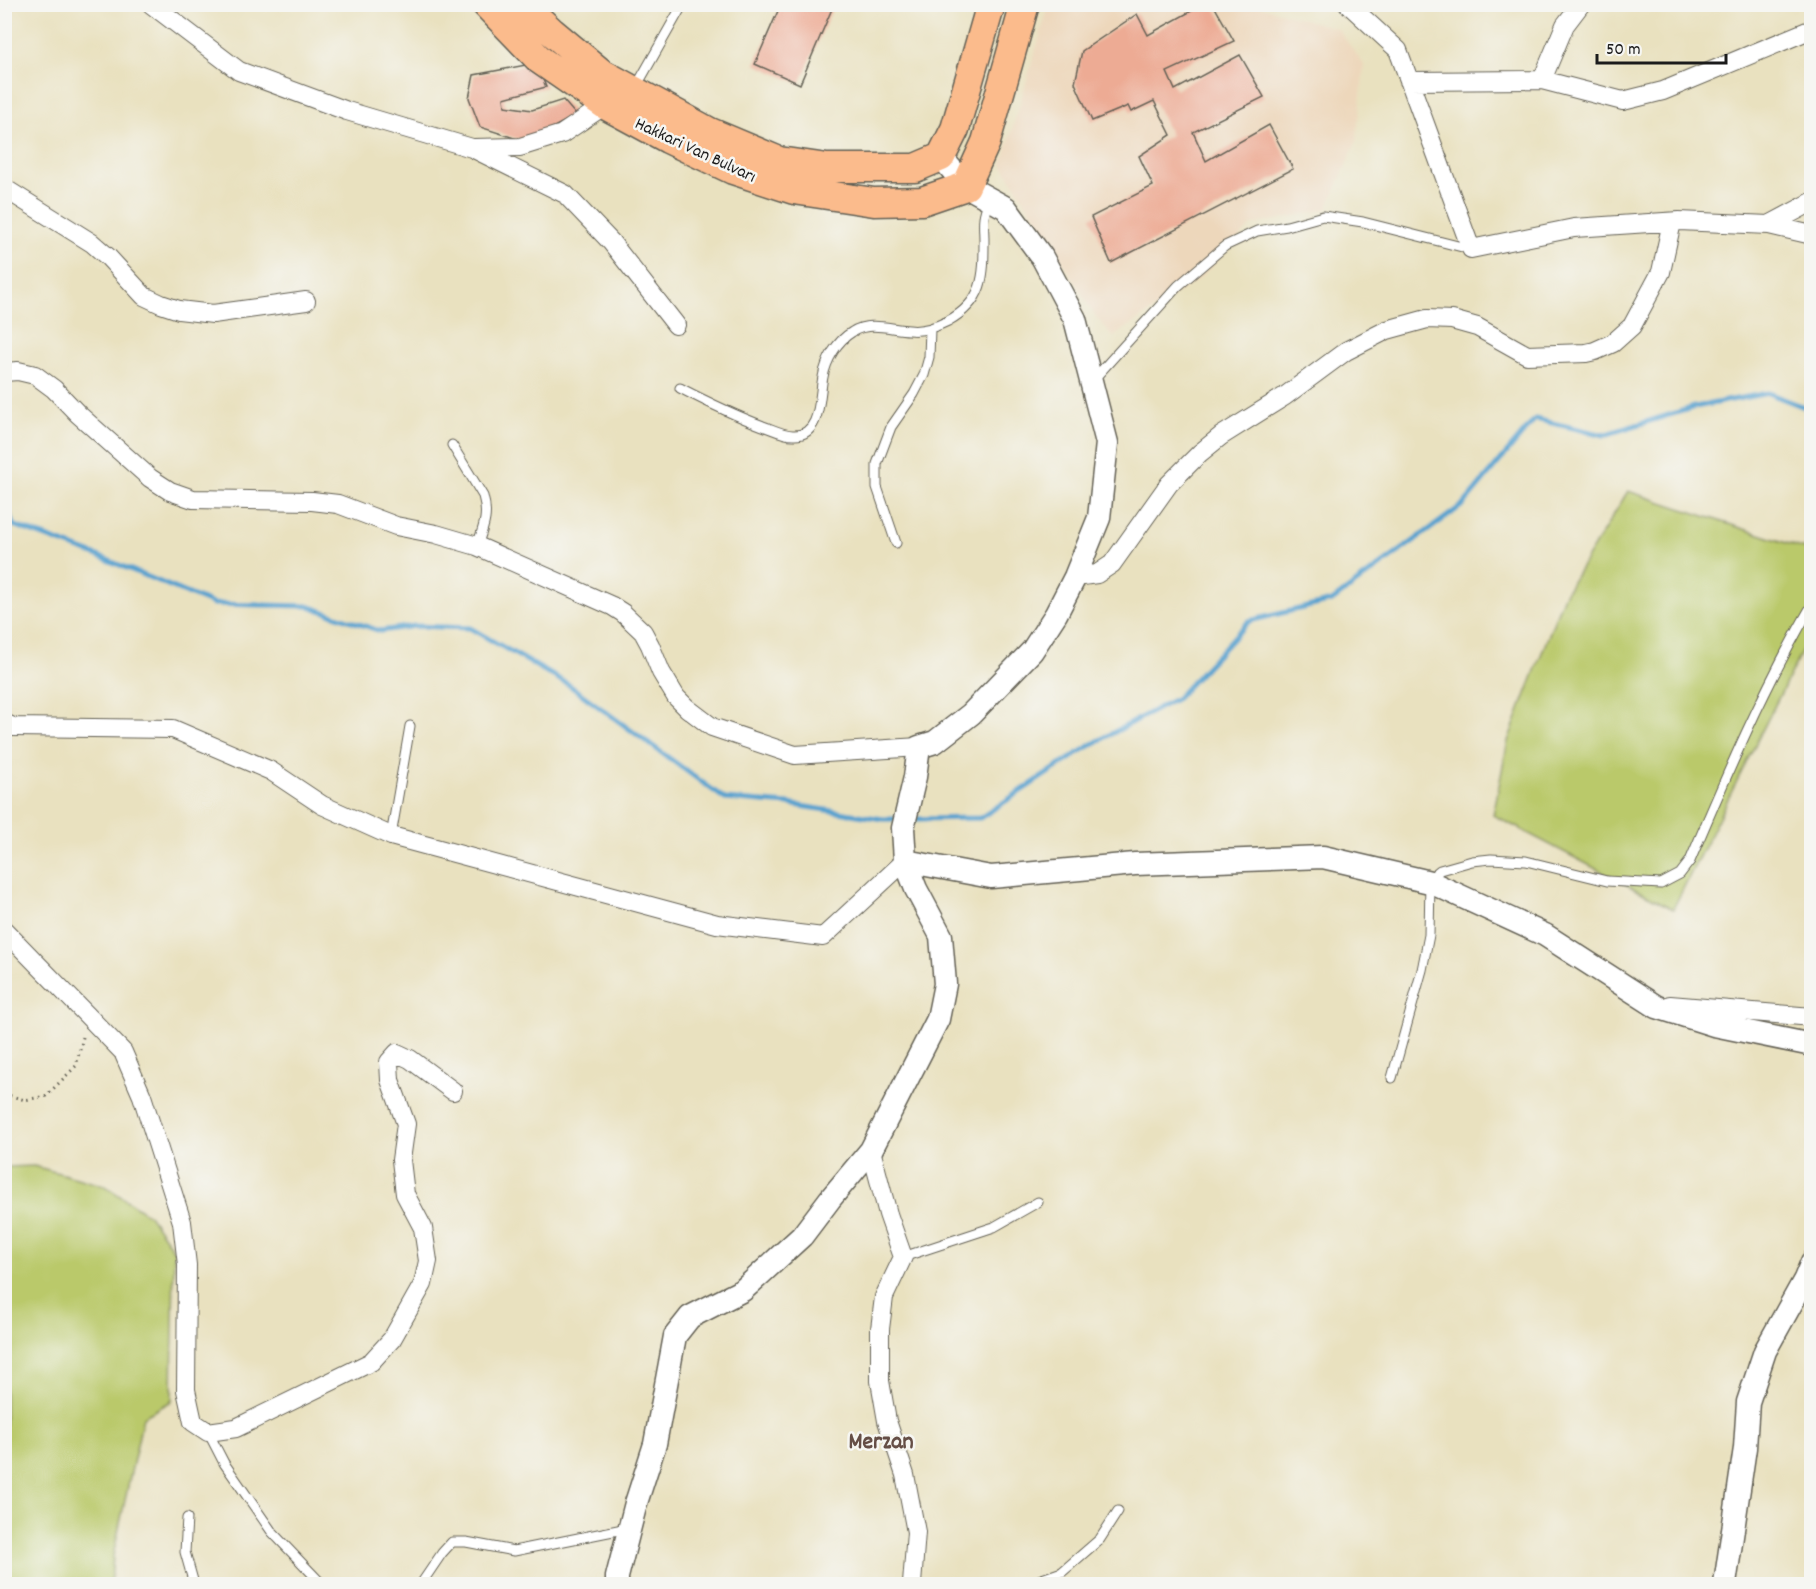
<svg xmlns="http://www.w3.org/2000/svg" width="1816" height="1589" viewBox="0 0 1816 1589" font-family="Dekko,sans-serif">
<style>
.built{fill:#edd7bb}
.green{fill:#bac96b;stroke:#6b7244;stroke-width:1.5}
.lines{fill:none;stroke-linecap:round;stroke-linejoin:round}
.stream{stroke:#57a1cf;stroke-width:5}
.building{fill:#edab94}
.service-casing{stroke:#646155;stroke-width:11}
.minor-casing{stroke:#646155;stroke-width:20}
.tertiary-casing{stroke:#646155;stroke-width:25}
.primary-casing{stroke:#646155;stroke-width:31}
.path{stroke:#646155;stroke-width:3;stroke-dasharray:1.5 4.5;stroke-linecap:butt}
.service{stroke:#fff;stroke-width:9}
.minor{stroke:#fff;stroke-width:18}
.tertiary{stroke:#fff;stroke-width:22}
.primary{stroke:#fbbb8c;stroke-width:28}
.labels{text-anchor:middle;stroke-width:5;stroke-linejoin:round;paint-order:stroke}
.street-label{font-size:18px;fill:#1c1c1c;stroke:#f6f6f2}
.district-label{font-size:24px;font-weight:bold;fill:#654e46;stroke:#f6f6f2}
</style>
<rect width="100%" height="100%" fill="#f6f6f2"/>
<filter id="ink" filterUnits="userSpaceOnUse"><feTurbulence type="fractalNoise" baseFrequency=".0167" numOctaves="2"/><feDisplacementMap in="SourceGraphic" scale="12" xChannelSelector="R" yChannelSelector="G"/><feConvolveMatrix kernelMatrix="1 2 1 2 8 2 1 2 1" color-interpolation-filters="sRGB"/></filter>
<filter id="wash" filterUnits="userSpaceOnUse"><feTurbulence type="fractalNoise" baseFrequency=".008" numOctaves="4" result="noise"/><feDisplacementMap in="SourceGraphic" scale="24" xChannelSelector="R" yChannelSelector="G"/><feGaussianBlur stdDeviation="1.35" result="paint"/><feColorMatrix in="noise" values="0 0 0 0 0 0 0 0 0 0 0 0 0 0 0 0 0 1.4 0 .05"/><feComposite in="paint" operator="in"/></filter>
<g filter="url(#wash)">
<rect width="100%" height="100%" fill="#e9e1bf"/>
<path class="built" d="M1049,5H1255L1338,29L1364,65L1356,142L1327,209L1252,225L1200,278L1113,337L1094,314L1002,164Z"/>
<path class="green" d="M1628,491L1811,551V633L1673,909L1493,815L1508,741L1564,595Z
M34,1166L105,1186L149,1215L174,1251L172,1401L143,1417L113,1556L111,1584H5V1167Z"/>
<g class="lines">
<path class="stream" d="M4,497L13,525L93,554L213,604L308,606L380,631L415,626L470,628L569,685L725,799L788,804L883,819H898
M911,819L980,818L1089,746L1177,698L1249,621L1332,601L1464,504L1535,419L1604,435L1695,407L1768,393L1812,410"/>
</g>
<g id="blocks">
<path class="building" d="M781,4H834L800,84L755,64Z
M1204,4H1213L1234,41L1167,72L1175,90L1240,55L1264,97L1193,132L1206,161L1269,125L1293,169L1111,263L1091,217L1153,186L1139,156L1171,135L1154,101L1131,112L1128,106L1092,121L1075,83L1082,51L1137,14L1148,35Z
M536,63L546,87L504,98L505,106L532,110L563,100L576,115L527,142L480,127L469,98L474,75Z"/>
</g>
</g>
<g filter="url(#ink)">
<use href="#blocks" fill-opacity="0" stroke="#646155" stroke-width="1.5"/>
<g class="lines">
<defs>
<path id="service" d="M636,87L683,4
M1093,380L1178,286L1225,246L1257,231L1287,226L1323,216L1363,222L1470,249
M680,388C707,402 734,415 763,426C772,429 783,435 793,435C822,437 819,394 823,377C826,360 837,341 852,332C869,321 890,329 909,330C923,332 936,327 948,321C984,301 984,277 984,240C984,232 983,224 984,217C985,211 987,205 989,199
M452,445L483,496C489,516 483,528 477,546
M896,543L877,487V464L891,427L914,394L924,375L929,357L930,329
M391,836L410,726
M1392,1078L1422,970L1429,935L1430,882L1434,875L1440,870L1472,861L1491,859L1526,861L1607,881L1661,884L1680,874L1690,861C1727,774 1764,687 1812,605
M903,1257L994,1227L1038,1202
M208,1432L224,1463L272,1532L322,1584
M187,1518L185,1552L194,1584
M421,1584L442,1553L452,1542H466L514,1551L628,1528
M1028,1584L1062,1572L1100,1539L1118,1511"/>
<path id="minor" d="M151,4L239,71L347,111L472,148L565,194L611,242L676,325
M1348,4L1398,50L1471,249L1574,228L1679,221L1769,225L1812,235
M1542,80L1565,25L1581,4
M1409,81L1542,80L1623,101L1663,91L1812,29
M474,148L520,147L562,134L605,105
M4,188L92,243L108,257L144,296L161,304L179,310L213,314L306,301
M1769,225L1812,202
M4,372L18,371L35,375L54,389L78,414L150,478L170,491L193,499L312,501L338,504L396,526L436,534L477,546L612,606L623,613L643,632L650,645L661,672L676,697L687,708L712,727L795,755L919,747
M1075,577L1097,574L1112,564L1169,484L1200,453L1221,436L1285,396L1346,351L1387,330L1427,319L1452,320L1477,327L1527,355L1586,353L1595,351L1613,343L1632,326L1661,272L1672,222
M4,723L13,727L173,729L271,771L322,805L391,836L717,924L823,937L905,861
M4,930L123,1052L142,1096L182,1222L187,1265L186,1390L193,1422L208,1432L236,1428L371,1362L392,1339L423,1284L428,1261L423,1228L405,1194L401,1160L406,1124L390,1080L389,1062L397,1053L410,1059L453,1091
M1670,1005L1812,1017
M871,1150L888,1214L903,1257L884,1297L880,1329V1381L887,1421L905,1475L916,1532L912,1584"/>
<path id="tertiary" d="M905,861L991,877L1135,864L1323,857L1430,882L1545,935L1657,1007L1714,1025L1812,1045
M617,1584V1577L636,1503L655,1444L675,1336L690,1317L743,1290L802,1236L830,1199L871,1150L938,1019L945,984L941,936L916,889L905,861L903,828L915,777L919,747L935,742L971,714L1032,651L1056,614L1075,577L1099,518L1107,443L1075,319L1042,257L1006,208L966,186L941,157
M1725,1584L1745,1448L1748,1402L1765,1351L1805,1279L1812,1262"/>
<path id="primary" d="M486,4L540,60L605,105L668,139L733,170L794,190L874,202L922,201L966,186L986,142L1025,4
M522,4L552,32L600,72L710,132L779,161L827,168H915L941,157L955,129L991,4"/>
</defs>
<use href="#service" class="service-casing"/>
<use href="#minor" class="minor-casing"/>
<use href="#tertiary" class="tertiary-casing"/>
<use href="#primary" class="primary-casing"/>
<path class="path" d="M4,1094L25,1100L46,1096L76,1066L83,1037"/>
<use href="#service" class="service"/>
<use href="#minor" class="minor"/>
<use href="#tertiary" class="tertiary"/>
<use href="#primary" class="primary"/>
</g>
</g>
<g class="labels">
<g class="street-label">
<text transform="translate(696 149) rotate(25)" y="6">Hakkari Van Bulvarı</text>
</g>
<g class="district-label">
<text x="881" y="1448">Merzan</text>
</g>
</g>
<rect width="1816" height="1589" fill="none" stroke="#f6f6f2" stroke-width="24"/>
<path d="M1597 54v9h129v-9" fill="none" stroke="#1c1c1c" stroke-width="3"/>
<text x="1606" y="54" font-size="18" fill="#1c1c1c" stroke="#f6f6f2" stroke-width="4.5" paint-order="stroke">50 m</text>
</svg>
